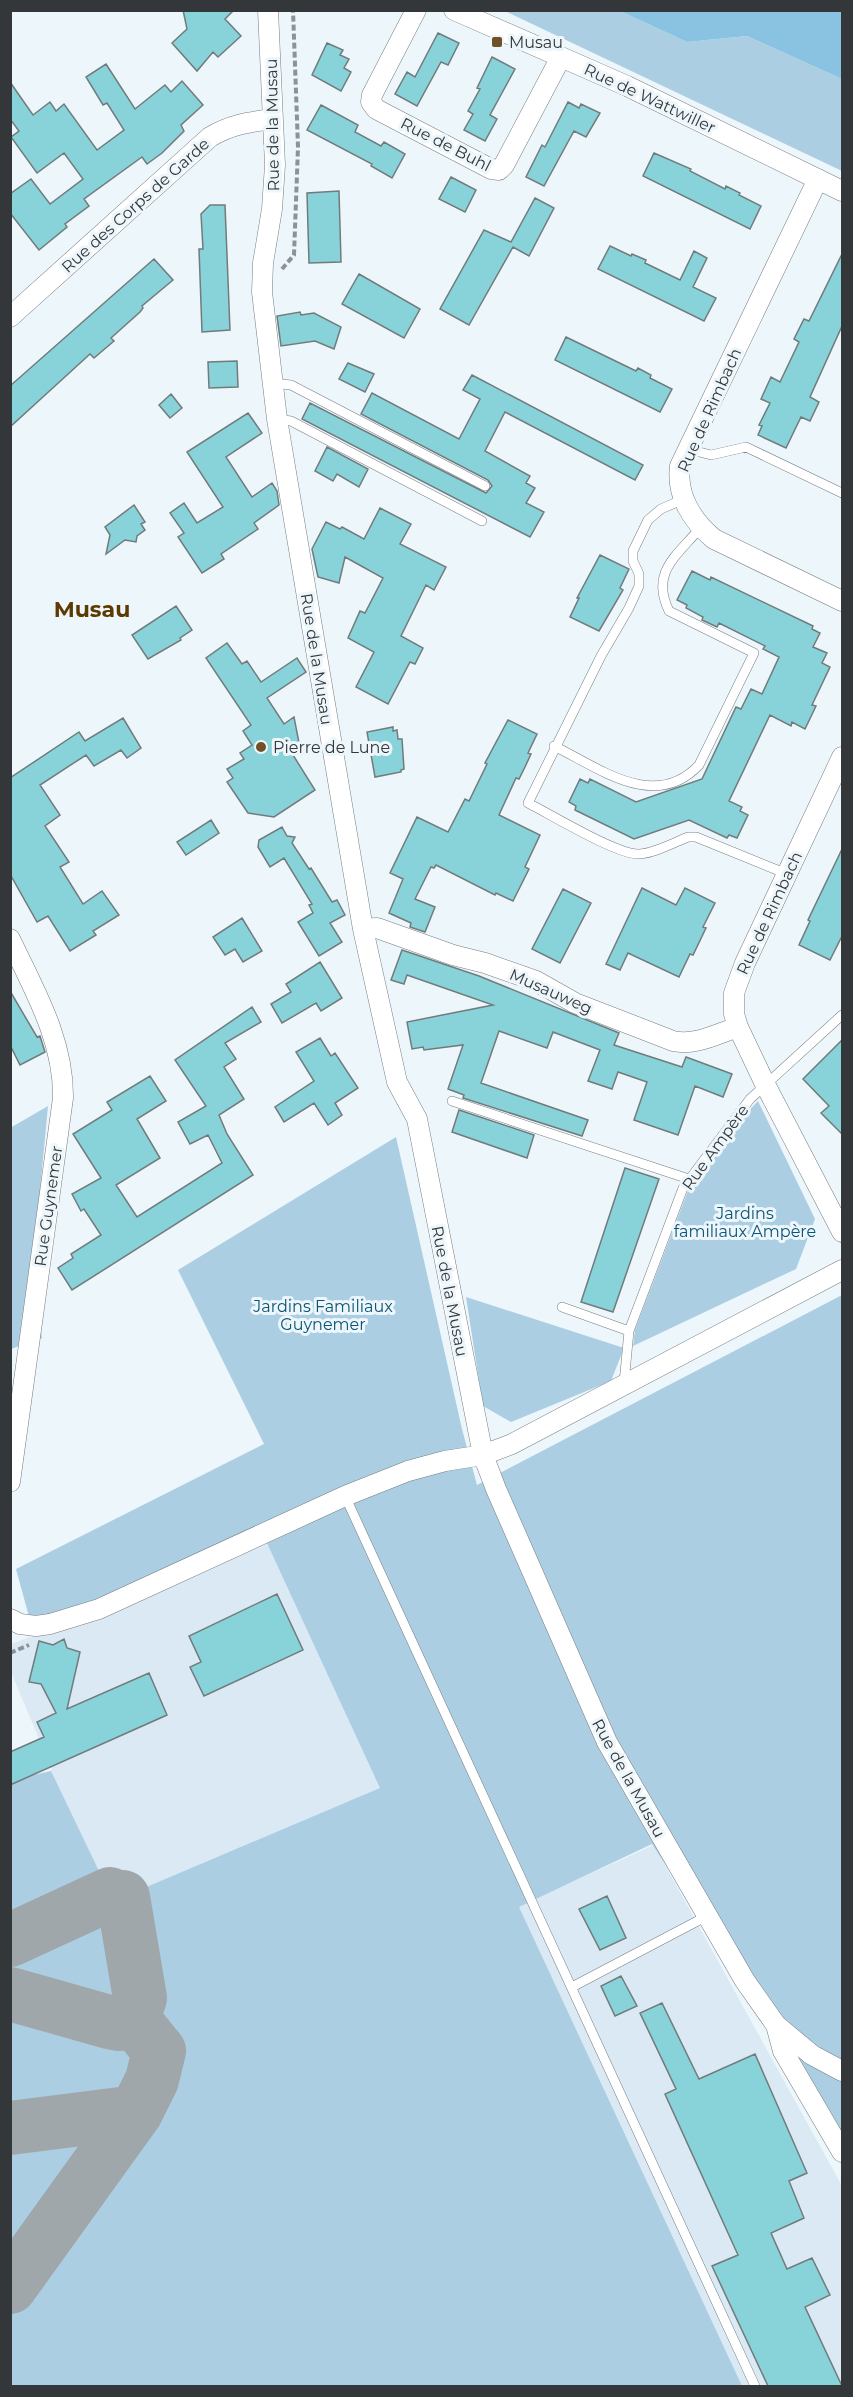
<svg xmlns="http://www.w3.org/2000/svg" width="853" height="2397" viewBox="0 0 853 2397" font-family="Montserrat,sans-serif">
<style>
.built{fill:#dae9f3}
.green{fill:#accee3}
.forest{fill:#8ac2e2}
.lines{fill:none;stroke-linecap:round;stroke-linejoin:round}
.taxiway{stroke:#a0a7ab;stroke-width:54}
.building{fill:#88d3d9;stroke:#717b7c;stroke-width:1.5}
.service-casing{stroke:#767d82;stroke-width:10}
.minor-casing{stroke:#767d82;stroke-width:21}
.path{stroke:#8c9296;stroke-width:4;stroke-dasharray:6 3;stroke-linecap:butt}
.service{stroke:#fff;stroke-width:9}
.minor{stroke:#fff;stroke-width:20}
.poi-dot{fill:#705026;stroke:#edf6fb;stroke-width:2}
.labels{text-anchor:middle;stroke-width:6;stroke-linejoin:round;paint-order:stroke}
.poi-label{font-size:16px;fill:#34373a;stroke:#edf6fb;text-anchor:start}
.street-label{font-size:16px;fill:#34373a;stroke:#edf6fb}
.park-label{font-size:16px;fill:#0c5474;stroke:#edf6fb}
.district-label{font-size:22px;font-weight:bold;fill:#5c3a02;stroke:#edf6fb}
</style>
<rect width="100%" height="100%" fill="#edf6fb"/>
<path class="built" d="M266,1541L381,1787L519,1906L654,1845L842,2186V2386H11L10,1785L52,1770L11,1672V1644L187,1579Z"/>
<path class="green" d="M505,11H620L687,42L747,36L842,79V171Z
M758,1101L815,1219L796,1269L633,1346L635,1330L689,1188L738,1122Z
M48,1106L33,1264L42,1338L11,1349L10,1128Z
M396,1137L462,1429L477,1485L842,1295V2135L652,1844L519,1907L742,2386H11L10,1785L29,1776L51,1771L110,1894L123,1897L380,1788L266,1541L187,1579L34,1635L16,1569L264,1444L178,1270Z
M466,1297L624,1348L611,1381L511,1422L483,1406Z"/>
<path class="forest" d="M620,11H842V79L747,36L687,42Z"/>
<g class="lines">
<path class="taxiway" d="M10,1940L110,1894
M10,1994L109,2022L119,2024L133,2019L140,1998L123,1897
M10,2128L136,2112
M10,2287L136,2112L152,2080L159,2051L133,2019"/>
</g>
<path class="building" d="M183,10H234L225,19L241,36L218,57L213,52L197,71L172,43L187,29Z
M438,33L459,43L448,65L441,62L417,106L395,94L407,72L415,77Z
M327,43L343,50L340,55L349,59L344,68L351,72L341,91L312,75Z
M492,57L515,69L490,115L497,119L485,141L464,130L473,114L468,111L480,89L477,88Z
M106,64L135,109L165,85L171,92L182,81L203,105L181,125L184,131L162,153L147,164L142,157L84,199L89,206L65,224L67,227L39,250L10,213V194L31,179L50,204L83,179L64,153L37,173L11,137L19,131L10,119V82L33,115L50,102L56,111L64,104L97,150L124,130L107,103L103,105L86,77Z
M568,102L579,108L581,104L600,113L586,137L574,131L544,186L526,177L542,145L545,147Z
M321,105L358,125L355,132L381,146L384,142L405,154L392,178L371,166L372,164L307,130Z
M654,153L691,169L690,171L725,189L726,186L740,193L739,195L761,206L750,229L643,176Z
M451,177L476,190L465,212L439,199Z
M339,191L341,262L309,263L307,193Z
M535,198L554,208L529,256L513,247L469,325L440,309L484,230L511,242Z
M210,205H225L230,330L202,332L199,249H203L201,214Z
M610,246L631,256L632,254L646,260L645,263L680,280L694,251L707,258L693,287L716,298L704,321L598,269Z
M843,252L842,326L810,397L819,402L810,421L801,417L786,448L758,435L762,426L759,425L770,403L761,399L771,377L780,382L799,342L794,339L804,319L809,321Z
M154,259L173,280L142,306L143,308L140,312L111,338L114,341L94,358L90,354L10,427V386Z
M359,274L420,309L404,338L342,304Z
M300,312L301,315L314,313L341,327L334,349L315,341L281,346L277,316Z
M566,337L636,371L638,368L651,375L650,378L672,389L660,412L555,360Z
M237,361L238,387L209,388L208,362Z
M348,363L374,374L365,392L339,379Z
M472,375L643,465L635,480L505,412L485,451L530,476L526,483L535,488L526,503L544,512L530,537L302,419L310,403L486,493L492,486L488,480L361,414L372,393L459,439L480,399L463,390Z
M171,394L182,408L170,418L159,405Z
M248,413L262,433L226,457L252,497L272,483L277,491L279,505L254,523L258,529L221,554L224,559L202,573L178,537L184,533L170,513L184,503L197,523L223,507L187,452Z
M327,447L368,469L359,487L337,474L333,481L315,471Z
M134,505L145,522L141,524L145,530L137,536L136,542L125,540L106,554L110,535L105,527Z
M380,508L411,524L400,544L446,567L434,590L426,585L401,636L423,648L415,664L410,662L388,704L356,687L374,652L348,638L360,611L365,613L383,578L345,557L339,583L318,577L312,549L326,522L340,529L342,527L364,539Z
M600,555L629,569L620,588L623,590L599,631L570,617L579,598H577Z
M692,571L710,580L711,577L813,626L812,629L820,633L813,647L827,653L822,663L830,667L812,705L816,706L805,729L792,722L791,726L770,715L729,801L742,807L740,811L748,815L737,838L729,835L727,838L689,820L634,839L575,810L576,806L569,802L580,779L588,783L590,779L636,802L702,779L736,707L741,709L751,689L762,694L779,657L763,649L765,646L719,623L717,627L702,620L703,617L686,608L687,605L677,600Z
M176,606L192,630L180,638L181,640L148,659L132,635Z
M227,643L242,664L247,661L261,682L297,658L306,672L267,698L284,724L294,717L301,753L293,755L315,790L274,817L248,813L227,782L233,778L227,769L244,759L240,753L252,745L243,731L251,725L206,658Z
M123,718L141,748L127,758L121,750L94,766L86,755L40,785L60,815L45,826L69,862L60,867L83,904L102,891L119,915L93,931L96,935L70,951L48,916L37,922L10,874V778L79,732L85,741Z
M508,720L537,734L528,753L531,754L525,767L519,779L516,778L499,815L540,835L525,867L529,869L513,901L496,893L495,895L436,865L434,868L431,867L415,899L435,907L425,932L410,927L411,923L389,913L403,879L390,873L417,817L448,832L465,799L469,801L487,764L485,763Z
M393,727V731L397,730L398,739H402L404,769L401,770V772L375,777L367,732Z
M211,820L219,833L186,855L177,842Z
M282,827L287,836L295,837L292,843L309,869L311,868L332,902L337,900L345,915L330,923L342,942L319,956L298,922L313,913L309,905L312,904L284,858L270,867L258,847L259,840Z
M843,847V934L830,960L799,945L810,921L808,920Z
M642,888L676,905L685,888L715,903L703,927L706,928L693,955L690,954L679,977L628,953L620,970L606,964Z
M563,889L591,903L560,963L532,949Z
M242,918L262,951L243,962L235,949L225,955L213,937Z
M402,950L479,976L619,1033L614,1045L682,1067L686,1057L732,1074L723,1097L695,1086L678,1135L634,1120L647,1082L618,1072L612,1089L588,1081L600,1050L553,1032L547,1048L499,1031L481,1083L588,1120L582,1136L463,1098L464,1095L448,1089L463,1045L424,1050L423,1047L412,1049L407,1022L493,1005L407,975L404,984L391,980Z
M320,962L342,998L321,1011L316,1003L282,1023L271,1004L291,992L286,984Z
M10,991L37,1037L40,1036L45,1052L20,1065L10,1045Z
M252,1007L261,1022L225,1043L236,1059L224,1067L244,1099L219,1115L227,1134L253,1175L72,1290L58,1268L73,1258L71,1254L101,1235L84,1209L81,1211L72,1194L101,1178L73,1134L112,1110L107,1102L150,1076L166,1101L137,1119L160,1158L116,1185L137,1217L222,1163L208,1135L190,1144L178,1122L206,1106L175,1060Z
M320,1038L331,1056L335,1053L358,1088L335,1103L342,1115L328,1125L314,1103L284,1122L275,1107L314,1081L296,1052Z
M843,1039V1135L821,1113L829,1106L803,1079Z
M459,1110L534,1135L527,1158L452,1132Z
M625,1168L659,1179L613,1312L581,1302Z
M277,1594L303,1650L204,1696L190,1667L201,1662L189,1636Z
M64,1639L67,1648L80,1652L67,1709L149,1673L167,1715L10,1785V1752L44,1737L37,1722L56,1713L41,1684L29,1682L39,1641L53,1645Z
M607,1896L626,1938L600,1950L579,1909Z
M621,1976L637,2006L615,2016L601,1986Z
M662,2003L699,2079L755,2054L807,2173L789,2181L804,2218L771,2233L787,2269L812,2258L830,2295L805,2307L842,2386H768L712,2266L738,2255L665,2094L676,2089L640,2013Z"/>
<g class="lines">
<defs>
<path id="service" d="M273,383L291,385L485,486
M277,419L291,421L482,521
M688,449L711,455L746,447L842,493
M684,499L661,509L648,520L633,551V561L639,574V586L629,608L601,656L528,803C550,814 617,855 639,854C655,853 673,843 688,837H696L787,874
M554,746C599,768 655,812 699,765L754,653L669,611C650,572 677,556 700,528
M452,1101L689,1179
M562,1307L629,1331
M624,1383L629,1331L683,1188L750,1099L842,1015
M345,1496L755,2386
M572,1987L707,1916"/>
<path id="minor" d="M268,10L275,165L272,209L263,263L262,292L277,419L363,929L397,1082L417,1119L483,1455L496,1489L607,1742L745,1981L776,2025L812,2055L842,2071
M416,10L372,95L371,102L376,109L491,169L499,170L504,165L561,57
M454,10L627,86L842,191
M818,179L680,466C676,495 692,521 714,539L842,601
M10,317L210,137C230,125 248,122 272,119
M842,757L745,963L734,993V1014L738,1027L766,1086L842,1232
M363,929L377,928L453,955L485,963L536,981L575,1003L673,1041C696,1046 716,1034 738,1027
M10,939C34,990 64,1040 63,1098L10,1482
M10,1619L20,1624L36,1626L50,1624L99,1609L345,1496L408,1471L445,1461L483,1455L512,1444L842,1270
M776,2025L783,2051L842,2152"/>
</defs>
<use href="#service" class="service-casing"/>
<use href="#minor" class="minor-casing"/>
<path class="path" d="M282,269L294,255L298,147L293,10
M10,1653L29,1645"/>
<use href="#service" class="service"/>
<use href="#minor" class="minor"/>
</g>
<g class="poi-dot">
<rect x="491" y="36" width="12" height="12" rx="3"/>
<circle cx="261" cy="747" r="6"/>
</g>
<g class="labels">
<g class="poi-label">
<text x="509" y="48">Musau</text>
<text x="273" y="753">Pierre de Lune</text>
</g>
<g class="street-label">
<text transform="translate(650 98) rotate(25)" y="6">Rue de Wattwiller</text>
<text transform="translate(272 125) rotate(-91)" y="6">Rue de la Musau</text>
<text transform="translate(446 144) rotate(27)" y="6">Rue de Buhl</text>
<text transform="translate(135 205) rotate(-42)" y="6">Rue des Corps de Garde</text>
<text transform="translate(709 410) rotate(-66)" y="6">Rue de Rimbach</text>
<text transform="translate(317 659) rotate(81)" y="6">Rue de la Musau</text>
<text transform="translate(769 913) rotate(-65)" y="6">Rue de Rimbach</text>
<text transform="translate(551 991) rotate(24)" y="6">Musauweg</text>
<text transform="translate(715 1147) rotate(-54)" y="6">Rue Ampère</text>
<text transform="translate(48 1206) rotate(-82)" y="6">Rue Guynemer</text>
<text transform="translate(450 1291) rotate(79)" y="6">Rue de la Musau</text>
<text transform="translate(629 1778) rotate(61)" y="6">Rue de la Musau</text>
</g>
<g class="park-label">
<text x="745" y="1219">Jardins<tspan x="745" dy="18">familiaux Ampère</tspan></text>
<text x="323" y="1312">Jardins Familiaux<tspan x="323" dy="18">Guynemer</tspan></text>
</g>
<g class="district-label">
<text x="92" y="617">Musau</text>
</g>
</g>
<rect width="853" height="2397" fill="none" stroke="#34373a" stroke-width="24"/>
</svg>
